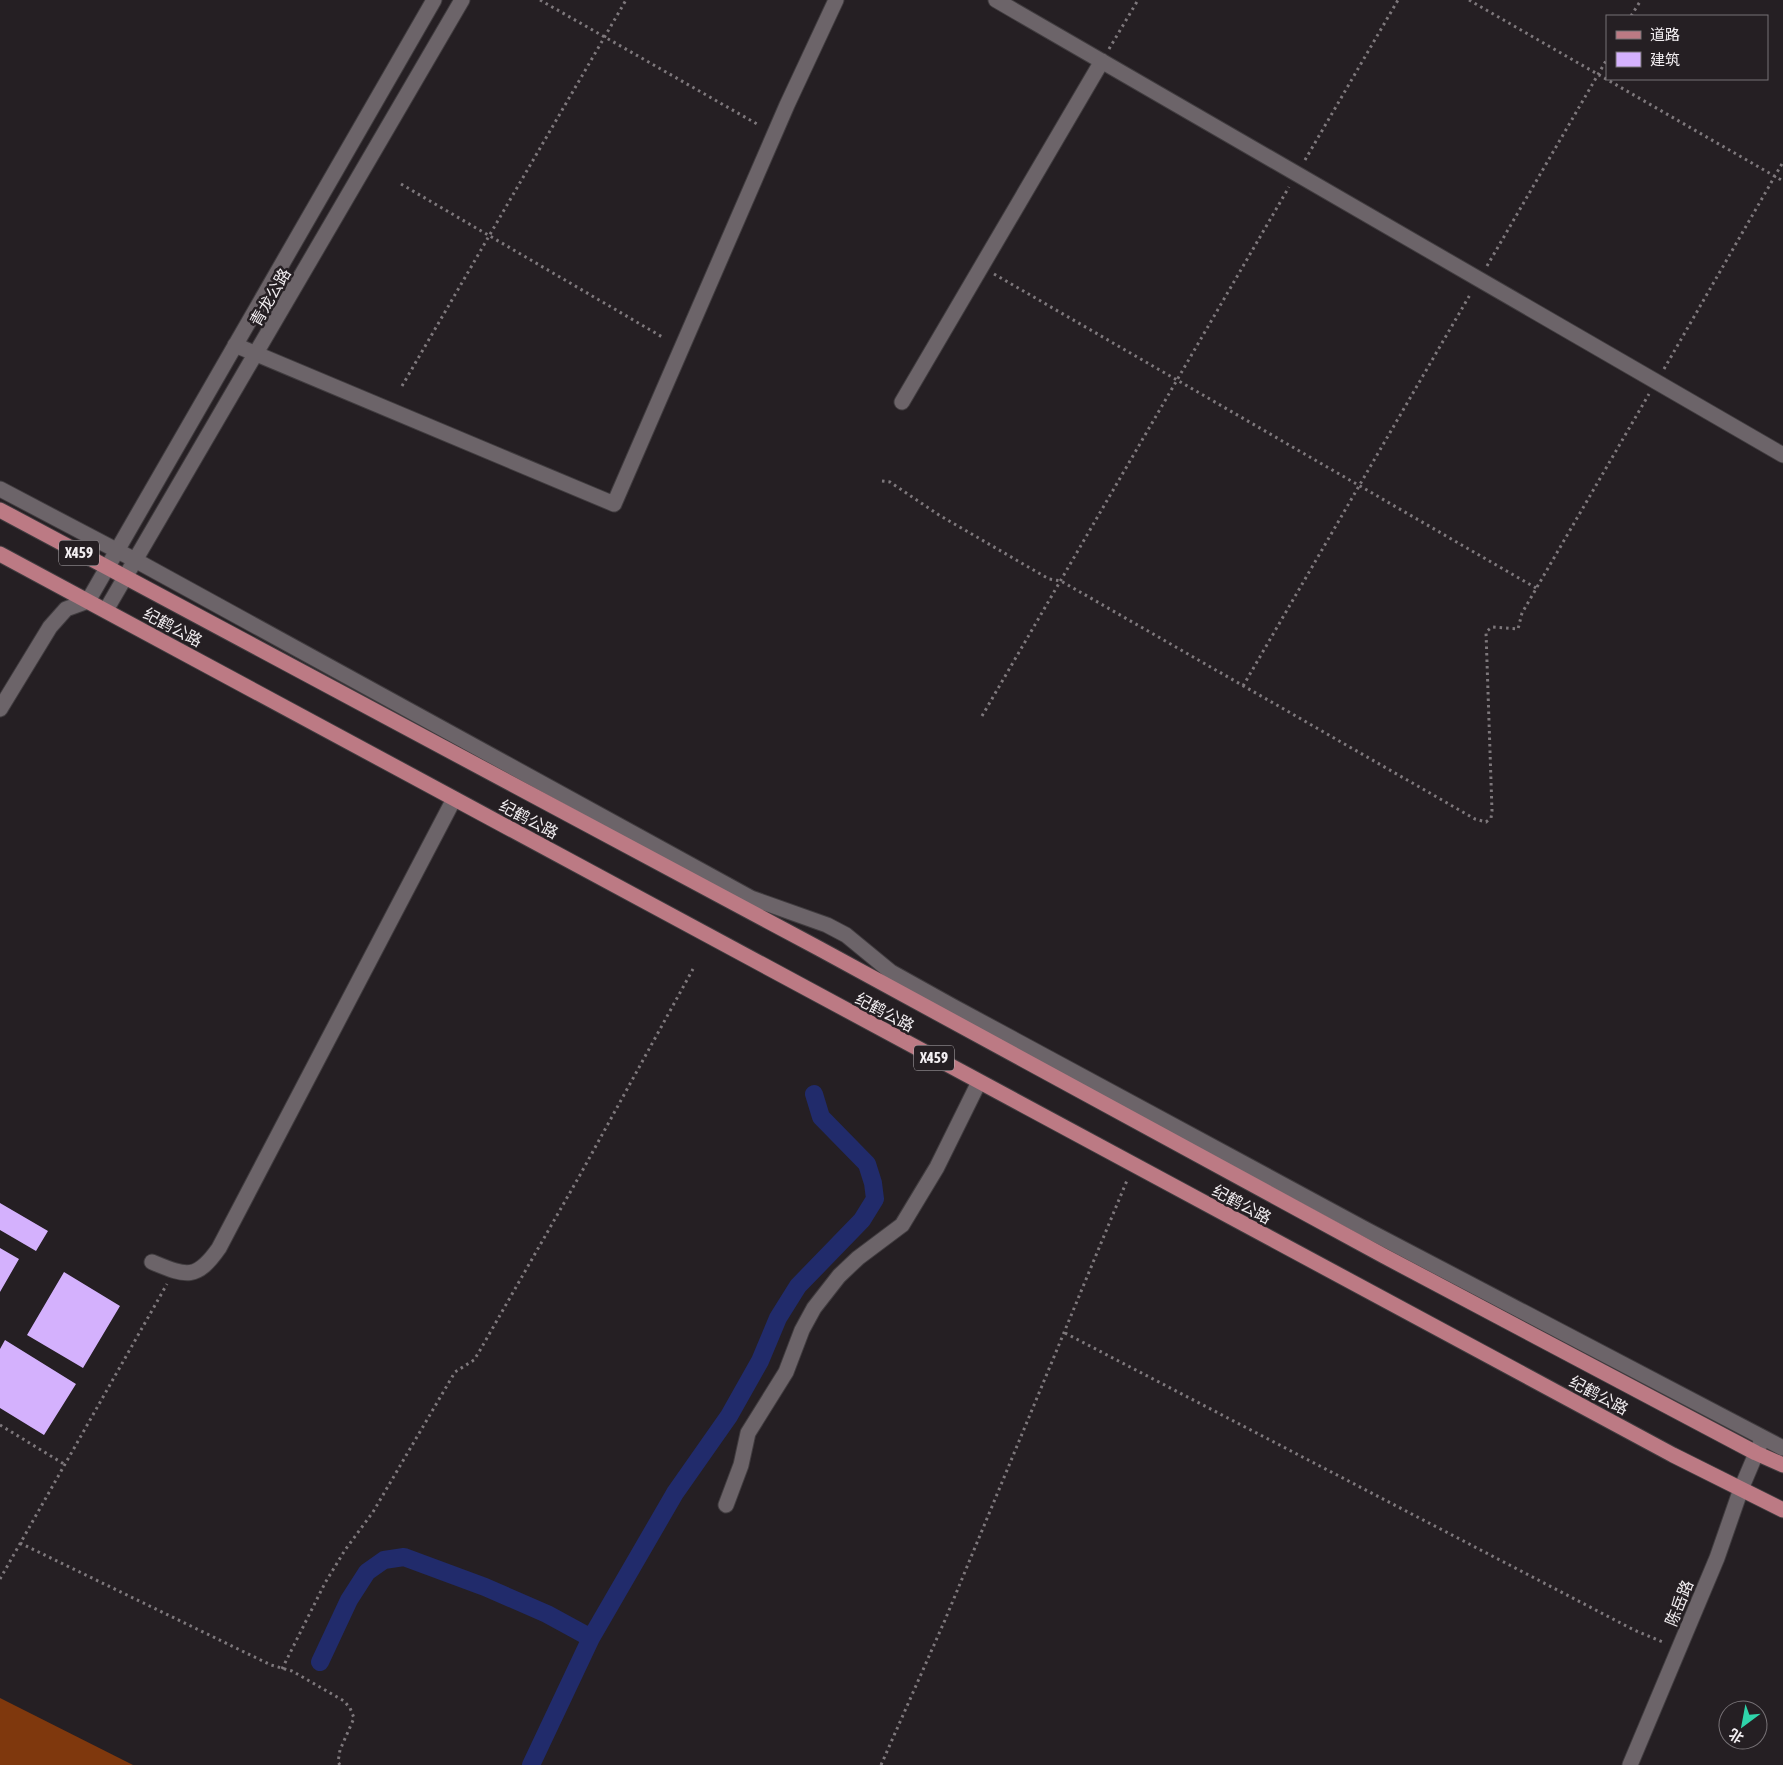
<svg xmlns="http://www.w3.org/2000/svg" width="1783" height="1765" viewBox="0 0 1783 1765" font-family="'Asap Condensed','Noto Sans SC',sans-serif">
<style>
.forest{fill:#7f380d}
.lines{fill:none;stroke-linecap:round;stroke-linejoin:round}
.canal{stroke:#212b6b;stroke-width:18}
.building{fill:#d4b1fd}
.minor-casing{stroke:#403c3f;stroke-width:17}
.major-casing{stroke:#403c3f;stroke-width:17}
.path{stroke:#7e787c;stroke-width:3;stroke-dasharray:2.5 4;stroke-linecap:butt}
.minor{stroke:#6c6469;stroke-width:15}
.major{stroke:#bc7a84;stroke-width:15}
.labels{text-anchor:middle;stroke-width:5;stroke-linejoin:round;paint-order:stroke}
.shield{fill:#251f23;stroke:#b5b1b4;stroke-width:1}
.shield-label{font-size:15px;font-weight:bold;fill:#f3eff2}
.street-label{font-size:16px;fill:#f3eff2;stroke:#251f23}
</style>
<rect width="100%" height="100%" fill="#251f23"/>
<path class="forest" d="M0,1698L133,1765H0Z"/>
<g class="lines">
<path class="canal" d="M320,1662L349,1600L367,1572L384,1560L404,1557L485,1587L547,1614L591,1638
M531,1765L591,1638L675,1493L729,1416L760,1361L778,1318L798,1286L862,1220L875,1199L873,1183L867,1164L821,1117L814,1094"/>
</g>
<path class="building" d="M0,1203L48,1231L36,1251L0,1230Z
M0,1248L19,1259L0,1292Z
M64,1272L120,1306L83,1368L27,1335Z
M5,1340L76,1384L44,1435L0,1408V1349Z"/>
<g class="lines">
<defs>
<path id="minor" d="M996,0L1783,455
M235,345L614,504L787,105L836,0
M902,402L1102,61
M0,489L135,560L751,898L827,925L846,935L891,972L952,1006L1365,1229L1783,1448
M106,610L462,0
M0,709L50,627L66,609L88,601L434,0
M152,1262C186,1276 196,1281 219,1248L454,799
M726,1505L741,1465L748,1433L786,1372L802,1330L814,1308L839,1276L858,1258L902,1225L937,1167L979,1082
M1630,1765L1717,1558L1741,1489L1761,1442"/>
<path id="major" d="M0,510L820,949L1384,1256L1756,1453L1783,1465
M0,554L1673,1455L1783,1510"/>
</defs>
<use href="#minor" class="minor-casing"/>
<use href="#major" class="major-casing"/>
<path class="path" d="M540,0L757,124
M1469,0L1783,181
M1631,16L1641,0
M1109,49L1138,0
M1305,160L1398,0
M401,184L664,338
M1487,266L1607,59
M994,274L1536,588
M1664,369L1783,162
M402,386L626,0
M882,481L890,482L939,515L1049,579L1061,581L1475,819L1486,822L1491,818L1492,811L1486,632L1492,627L1518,629L1522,613L1649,394
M1243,686L1471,293
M982,716L1289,187
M1065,1333L1634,1630L1665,1643
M0,1425L64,1464
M20,1543L271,1665L292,1671L344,1701L350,1708L354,1718L340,1750L338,1762L340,1765
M0,1579L167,1284
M282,1669L325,1583L345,1550L373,1512L455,1372L474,1360L479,1352L580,1175L693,969
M881,1765L945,1620L1128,1178"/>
<use href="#minor" class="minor"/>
<use href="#major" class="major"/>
</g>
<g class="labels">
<g class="shield">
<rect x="59" y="540.5" width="40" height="25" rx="4"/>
<rect x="914" y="1045.5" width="40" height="25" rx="4"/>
</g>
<g class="shield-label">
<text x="79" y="558">X459</text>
<text x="934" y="1063">X459</text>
</g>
<g class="street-label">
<text transform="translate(270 297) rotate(-60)" y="6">青龙公路</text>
<text transform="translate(173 627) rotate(28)" y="6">纪鹤公路</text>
<text transform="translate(529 819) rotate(28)" y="6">纪鹤公路</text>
<text transform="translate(885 1012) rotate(28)" y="6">纪鹤公路</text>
<text transform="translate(1242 1204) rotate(28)" y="6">纪鹤公路</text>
<text transform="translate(1599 1395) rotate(28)" y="6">纪鹤公路</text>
<text transform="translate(1679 1603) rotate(-68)" y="6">陈岳路</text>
</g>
</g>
<rect x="1606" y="15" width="162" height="65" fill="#251f23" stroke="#777276"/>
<rect x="1616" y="31" width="25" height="8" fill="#bc7a84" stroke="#777276"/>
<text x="1650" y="40" font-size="15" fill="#f3eff2">道路</text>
<rect x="1616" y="52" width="25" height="15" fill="#d4b1fd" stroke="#777276"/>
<text x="1650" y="65" font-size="15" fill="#f3eff2">建筑</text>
<g transform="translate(1743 1725) rotate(212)"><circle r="24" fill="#251f23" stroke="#777276"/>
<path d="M0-4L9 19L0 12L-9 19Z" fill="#2fd4aa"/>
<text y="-8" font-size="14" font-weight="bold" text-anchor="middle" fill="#f3eff2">北</text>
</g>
</svg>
